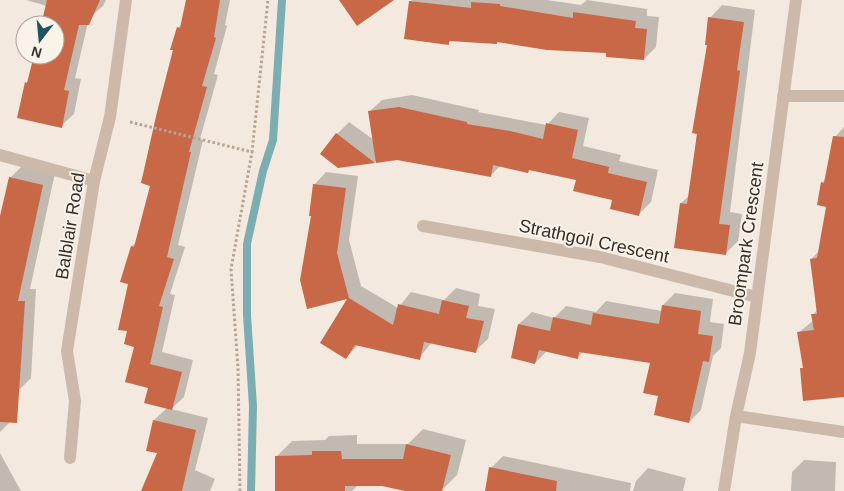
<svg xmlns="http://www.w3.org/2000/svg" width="844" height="491" viewBox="0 0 844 491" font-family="Arial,sans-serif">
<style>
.shadow{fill:#0003}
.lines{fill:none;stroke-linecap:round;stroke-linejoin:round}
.stream{stroke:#7caeb1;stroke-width:8}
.building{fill:#c86847}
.path{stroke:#b7a393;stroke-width:3;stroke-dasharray:2.5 2.5;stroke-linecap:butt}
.street{stroke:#ccb9a9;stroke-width:12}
.labels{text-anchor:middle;stroke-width:4;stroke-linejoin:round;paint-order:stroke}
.street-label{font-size:18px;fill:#392e29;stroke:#faf3ea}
</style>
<rect width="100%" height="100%" fill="#f3e9de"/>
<path class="shadow" d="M26,0H106L103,6L89,18L75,78L81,79L74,114L61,126L26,83L29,80L35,55H55V25H42L47,6Z
M187,0H230L225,25L227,26L214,74L218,75L200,139L203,140L178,245L185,247L170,294L175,295L162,352L193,360L184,397L171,409L208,418L195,470L215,479L210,491H142L159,453L154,420L167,408L150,387L128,330L130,283L121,281L132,246L137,242L152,185L178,28L183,23Z
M412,0H547L581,5L587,0L647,9V16L659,17L656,47L644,59L608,52L499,41L497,43L452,40L448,43L410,2Z
M722,5L755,10L730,212L742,214L738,241L726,253L681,203L690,195L710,18Z
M412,95L479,110L478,112L547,125L559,112L589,118L583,146L621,155L619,161L658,170L651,202L638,215L578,179L530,169L528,172L501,165L490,176L397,159L339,167L337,134L349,122L374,140L369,112L382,100Z
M844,127V396L801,369L804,367L798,333L814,320L813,315L817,310L811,259L819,251L828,206L822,183L826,178L834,138Z
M22,166L55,173L30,289H36L31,378L18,391L11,421L0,432V223L10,178Z
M326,172L358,176L349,240L361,286L398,308L411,292L444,300L456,288L480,294L478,306L495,309L488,339L475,351L432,342L419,358L358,345L346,358L321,342L349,297L308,307L314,185Z
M675,293L713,299L710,322L724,324L721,348L713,356L701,410L689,422L651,362L584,351L577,358L547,351L535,363L519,324L532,312L554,318L566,306L596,312L606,301L662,311L663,305Z
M423,429L466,440L457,475L442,490L410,491L382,484L358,485L352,491H277L276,457L292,441L325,440L329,436L357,435V444H408Z
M0,453L21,491H0Z
M503,456L631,483L630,491H486L491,468Z
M804,460L836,462L835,491H791L792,472Z
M648,468L686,478L683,491H633L636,481Z"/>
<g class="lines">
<path class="stream" d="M251,491L253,406L247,315V244L263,171L273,140L282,0"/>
</g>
<path class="building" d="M47,0H100L89,25H79L64,90L69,91L62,128L17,118L25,82L27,83L34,55H55V25H41Z
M186,0H220L214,37L216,38L202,86L207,87L189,152H191L167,257L174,259L159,306L163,307L150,364L182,372L172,410L144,403L148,388L125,382L134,347L124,344L127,331L118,330L128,284L120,282L131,246L134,247L150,186L141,183L157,112L173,50H170L177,27L180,28Z
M339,0H394L357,26Z
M409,1L471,8V2L500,4V6L573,18V12L636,21L635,28L647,29L644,60L606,57V53L547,50L497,42V44L449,41V45L404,39Z
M708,17L744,22L737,70L740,71L719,224L730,225L726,255L674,248L680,203L687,204L697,134L692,133L707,45H705Z
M399,107L467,122V124L510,131L543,139L546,123L578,130L572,158L609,167L608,173L647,182L639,216L610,209L612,200L573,191L576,180L529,170L528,173L493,165L491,177L397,160L376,163L368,111Z
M336,133L375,163L338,168L320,154Z
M833,136L844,137V397L803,401L800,368H803L797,332L814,330L811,314H817L810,259L817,258L826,207L817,205L821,182L824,183Z
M9,177L43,185L18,301H25L17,423L0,422V216Z
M313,184L346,188L337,253L349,298L393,325L398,304L439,314L442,300L469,306L466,318L484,321L476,353L424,342L420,360L355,345L346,359L320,343L347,299L307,309L300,280L311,216H309Z
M662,305L701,311L698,334L713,336L709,362L703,361L689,423L654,415L658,396L643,393L650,363L579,352L578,359L539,350L535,364L511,358L518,324L550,331L553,317L591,325L593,313L659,324Z
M153,420L196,430L182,491H141L157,453L146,451Z
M406,444L451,455L442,491H405L382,486H345V491H275V456L312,455V451H341L342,459H403Z
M489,467L557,481L556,491H485Z"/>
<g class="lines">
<path class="path" d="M130,122L252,152L268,0
M240,491L238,368L231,269L252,152"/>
<path class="street" d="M783,96H844
M0,155L94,181
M423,226L600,257L757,297
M736,416L844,432
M70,458L75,401L67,351L94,181L110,117L126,0
M724,491L736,416L750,353L796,0"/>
</g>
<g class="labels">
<g class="street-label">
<text transform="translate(70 226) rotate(-81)" y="6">Balblair Road</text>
<text transform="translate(594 241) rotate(12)" y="6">Strathgoil Crescent</text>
<text transform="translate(746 244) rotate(-82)" y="6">Broompark Crescent</text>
</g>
</g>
<g transform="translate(40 40) rotate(196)"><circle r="24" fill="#faf3ea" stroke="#ada49d"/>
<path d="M0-4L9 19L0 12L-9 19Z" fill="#1e565b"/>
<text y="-8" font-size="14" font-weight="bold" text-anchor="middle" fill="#392e29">N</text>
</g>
</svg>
